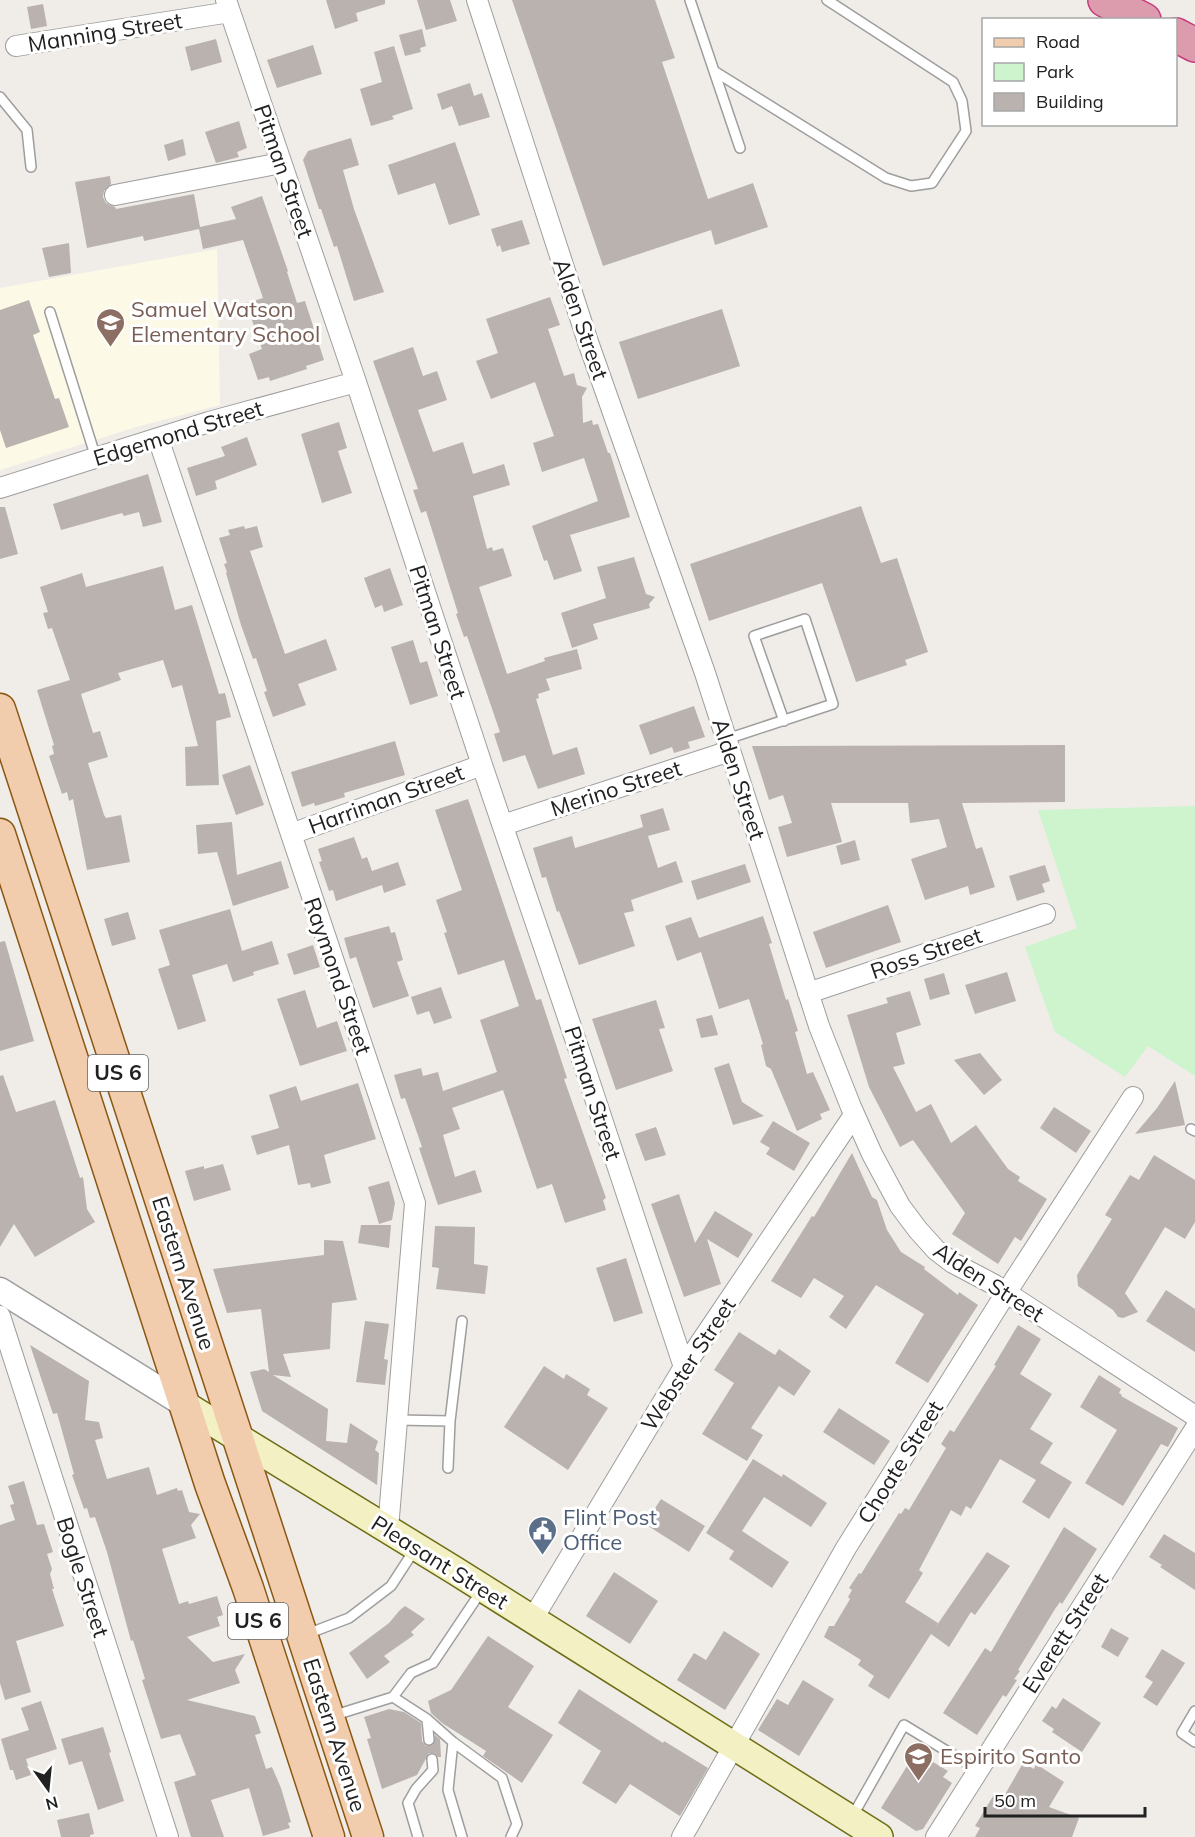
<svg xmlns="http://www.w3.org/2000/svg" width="1195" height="1837" viewBox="0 0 1195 1837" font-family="Mulish,sans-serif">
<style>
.education{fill:#fcfae6}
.park{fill:#cdf4cc}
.building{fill:#b9b2af}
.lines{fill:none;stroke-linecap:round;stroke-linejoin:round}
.service-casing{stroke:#9e9e9e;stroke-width:12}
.minor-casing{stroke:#9e9e9e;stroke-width:22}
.tertiary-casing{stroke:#9e9e9e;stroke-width:27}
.secondary-casing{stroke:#6c6d13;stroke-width:30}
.primary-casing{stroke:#8b5713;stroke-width:33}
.motorway-casing{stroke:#c63d7a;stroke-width:36}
.service{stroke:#fff;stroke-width:9}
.minor{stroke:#fff;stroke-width:20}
.tertiary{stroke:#fff;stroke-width:24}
.secondary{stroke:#f3f0c4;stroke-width:27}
.primary{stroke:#f1cdad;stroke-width:30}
.motorway{stroke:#dd9bae;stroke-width:33}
.labels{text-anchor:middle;stroke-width:6;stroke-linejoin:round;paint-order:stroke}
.shield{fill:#fff;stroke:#646464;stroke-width:1.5}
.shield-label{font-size:21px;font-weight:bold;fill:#212121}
.street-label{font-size:22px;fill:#212121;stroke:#fff}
.education-label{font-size:22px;fill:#785e54;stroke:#fff;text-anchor:start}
.service-label{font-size:22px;fill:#4e5e75;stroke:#fff;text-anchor:start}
</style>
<rect width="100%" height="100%" fill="#f0ede9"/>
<path class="education" d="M217,249L220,405L136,427L0,470V288Z"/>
<path class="park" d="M1195,806V1076L1148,1046L1125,1077L1055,1032L1025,947L1077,928L1038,810Z"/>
<path class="building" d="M326,0H385V4L356,13L358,21L335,29Z
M417,0H450L457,21L426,30Z
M512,0H655L675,58L662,62L708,199L753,183L768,227L715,245L711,230L603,266Z
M43,4L47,26L31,29L27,7Z
M422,29L426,46L420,48L421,52L405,56L399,35Z
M216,39L222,62L191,71L185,47Z
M313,45L322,74L277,88L267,60Z
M394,46L413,109L392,116L394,119L371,126L360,89L382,82L374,52Z
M470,83L474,96L482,93L490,117L459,126L452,106L442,110L437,94Z
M239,121L247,148L237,152L239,157L216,163L205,132Z
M351,138L359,165L343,170L354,209L384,292L354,301L337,246L334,247L321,209H319L303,160L308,151Z
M183,139L186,155L168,161L164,145Z
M455,142L480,215L449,225L435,183L398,195L388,165Z
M110,176L111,184L104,191L103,197L106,203L115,207L116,209L194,194L200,227L236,219L231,207L262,196L288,271L287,272L297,303L305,301L324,360L306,366L307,369L270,381L269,377L258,380L249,354L262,349L246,303L263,298L243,240L203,249L199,229L144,241L143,236L87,248L75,182Z
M522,220L530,244L502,252L500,245L497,247L491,229Z
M69,243L71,273L49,277L42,248Z
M550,297L560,325L548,329L564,376L574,373L577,385L587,388L582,397L583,423L592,420L593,425L598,424L608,453H610L630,517L570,535L582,571L554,580L547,560L544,561L532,526L598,501L584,458L542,472L533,443L554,436L535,382L491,399L476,361L498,353L486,319Z
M29,300L40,332L33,335L55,399L59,398L69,427L6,448L0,430V310Z
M722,309L740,366L638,399L619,342Z
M413,347L423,376L437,371L447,400L418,410L433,452L463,442L473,474L504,464L510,485L473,496L487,549L492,547L493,551L503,548L512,576L479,587L507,674L545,661L544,658L577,649L582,669L546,679L550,690L538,694L539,698L536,699L553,755L577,747L585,774L538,789L525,755L503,762L494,734L500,732L467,636L464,637L456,614L458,613L426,511L421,513L413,490L418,489L373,361Z
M339,422L347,448L338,451L352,493L322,503L301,434Z
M247,437L257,465L215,481L217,489L196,496L187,468L225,456L221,447Z
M148,474L162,522L143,527L139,512L124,516L122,513L61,530L53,504Z
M861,506L881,563L897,558L928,652L905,660L907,665L856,682L822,583L709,621L690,564Z
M0,507H5L18,554L0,559Z
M244,526L245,529L257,526L263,547L250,551L285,654L326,639L337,670L298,684L306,705L273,717L264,692L267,691L256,658L253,659L241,625L226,573L227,572L224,564L227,563L219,538L230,535L228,530Z
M634,557L646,594L655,597L649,604L650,608L593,624L598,639L572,648L561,613L606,598L597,567Z
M163,566L175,610L192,605L219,694L225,693L231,717L216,721L219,785L186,786L185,747L198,746L182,685L172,688L163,660L118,673L121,680L81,694L93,733L100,731L108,757L88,763L104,815L106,818L121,815L130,862L87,870L73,799L69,801L67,792L62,794L49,756L54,754L52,746L54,745L37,690L70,680L52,628L48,629L43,613L48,612L40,587L82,573L86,587Z
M390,568L403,605L384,612L382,605L375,608L364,578Z
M413,640L420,663L427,661L438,696L410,705L391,647Z
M694,706L705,737L688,742L690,748L674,753L672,747L650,755L639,725Z
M395,741L405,775L344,793L345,797L315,806L314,803L302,807L291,772Z
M1065,745V802L962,803L976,849L982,847L995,887L970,895L968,886L925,900L911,859L947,847L939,819L910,823L908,803H831L842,842L787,857L778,827L792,823L783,795L769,800L752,746Z
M250,765L264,805L236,815L222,775Z
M468,799L536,1000L541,999L567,1078L564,1079L606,1198L603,1200L606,1210L565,1223L552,1184L537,1189L503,1090L452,1108L460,1129L443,1135L455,1177L475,1170L482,1192L438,1205L419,1148L422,1147L405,1098L401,1099L394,1075L421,1068L423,1076L438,1072L443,1091L497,1072L480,1020L519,1006L504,960L458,975L444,933L447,932L436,900L462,890L435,810Z
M663,808L670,830L648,836L658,868L676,861L683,882L631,900L634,911L624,913L635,946L579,965L559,911L557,912L546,877L542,878L533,848L572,836L575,848L643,827L640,815Z
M232,822L237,875L281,861L289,888L233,906L217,852L198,854L196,825Z
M354,837L362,859L367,857L372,871L398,862L406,885L384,893L382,885L336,901L333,890L329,891L319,862L322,861L318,849Z
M855,840L860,860L841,865L836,846Z
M745,864L751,882L697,900L691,881Z
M1045,865L1050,881L1042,884L1045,892L1017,901L1009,876Z
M888,905L901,942L826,968L813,932Z
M230,909L242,951L272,941L279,964L253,972L254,975L233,982L227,964L192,975L206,1021L178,1030L158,969L170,965L159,930Z
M128,912L136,939L112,946L104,919Z
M763,916L772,943L769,944L786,1000L788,999L798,1031L795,1032L807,1074L813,1072L830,1110L820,1114L822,1119L797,1131L771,1069L766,1066L761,1045L763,1044L749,999L719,1009L701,952L677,961L665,926L691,917L699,938Z
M389,926L391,933L395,932L403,960L397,962L409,996L373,1008L356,957L350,959L344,938Z
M5,941L34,1041L0,1051V942Z
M313,945L320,967L294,975L287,954Z
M1007,972L1016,1001L975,1014L965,985Z
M944,973L950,994L930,1000L924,979Z
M441,987L452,1018L434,1024L429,1011L417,1015L411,997Z
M305,990L317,1028L337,1021L347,1051L300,1066L277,999Z
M910,991L921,1025L896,1033L905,1064L893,1067L916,1112L931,1104L951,1143L976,1125L1008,1169L1020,1177L1018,1181L1047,1199L1021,1241L1015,1237L998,1264L952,1234L965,1213L913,1140L900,1147L869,1087L847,1015L888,1003L886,998Z
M656,1000L665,1028L659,1029L673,1071L616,1090L592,1019Z
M712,1015L718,1035L701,1038L696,1019Z
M980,1053L1002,1080L984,1095L954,1060Z
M729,1063L742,1102L764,1116L733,1125L714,1068Z
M3,1075L16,1112L55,1100L80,1178L83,1177L87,1209L95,1222L35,1257L14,1224L0,1247V1076Z
M1175,1081L1185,1125L1135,1134L1157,1108Z
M358,1083L376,1139L324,1155L331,1183L311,1188L310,1183L298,1185L289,1145L257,1155L251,1136L279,1128L269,1095L296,1086L301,1101Z
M1054,1107L1091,1131L1076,1153L1040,1128Z
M773,1121L810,1143L794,1171L766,1154L770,1148L760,1142Z
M656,1127L666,1155L645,1161L635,1134Z
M852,1153L872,1197L877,1200L887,1230L901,1252L925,1267L924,1269L958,1295L959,1292L978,1305L928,1383L895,1363L924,1314L876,1285L846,1329L829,1317L844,1296L814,1278L801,1298L771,1281L812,1216L814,1217Z
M1154,1155L1195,1180V1222L1185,1239L1165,1227L1125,1293L1138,1312L1123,1318L1118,1317L1113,1310L1078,1286L1077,1275L1112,1219L1105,1215L1130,1175L1139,1180Z
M223,1164L231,1190L194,1201L185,1171L204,1166V1169Z
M389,1181L395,1203L392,1220L379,1224L368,1187Z
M679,1194L695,1243L715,1211L753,1234L738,1258L707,1239L721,1284L684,1297L651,1204Z
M361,1225H391L389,1248L358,1243Z
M435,1226L475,1227L474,1264L488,1266L485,1294L436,1289L439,1268L432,1267Z
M324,1240L343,1241L357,1300L332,1303L330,1349L283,1354L291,1377L273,1375L328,1409L326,1441L347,1443L350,1423L378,1441L375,1450L379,1453L377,1485L262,1411L250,1372L264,1369L269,1372L261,1309L227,1313L213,1269L324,1255Z
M626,1258L643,1313L614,1322L596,1268Z
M1166,1290L1195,1309V1352L1146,1321Z
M365,1321L389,1324L384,1359L388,1360L385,1385L356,1382Z
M1018,1325L1041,1339L1020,1374L1052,1394L1030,1429L1053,1443L1040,1463L1072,1482L1049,1519L1022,1502L1036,1480L1000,1459L971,1509L966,1506L961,1516L951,1510L919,1570L923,1573L905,1602L938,1623L935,1628L987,1552L1010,1566L975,1615L971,1612L949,1647L931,1634L889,1699L868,1686L874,1676L858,1665L861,1660L824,1637L829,1626H834L850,1599L848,1597L852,1590L849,1588L859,1573L861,1574L899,1513L901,1514L905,1508L909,1510L946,1448L941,1444L950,1430L954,1432L996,1366L994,1365Z
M739,1332L775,1355L779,1349L811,1371L794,1396L779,1386L751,1428L763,1435L747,1461L702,1434L734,1383L714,1370Z
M30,1345L89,1381L85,1420L99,1422L103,1438L95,1440L107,1479L149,1467L157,1495L177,1488L178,1491L182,1490L189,1512L200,1514L191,1525L196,1538L162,1549L179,1604L188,1601L189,1604L217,1596L223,1615L217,1617L220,1626L187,1637L213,1662L245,1654L235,1670L240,1683L187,1700L255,1716L261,1733L255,1735L266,1769L272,1767L281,1788L291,1822L288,1823L290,1828L263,1836L249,1788L211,1800L224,1837H191L174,1782L196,1775L180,1734L161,1739L142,1680L145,1679L133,1640L131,1641L107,1552L95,1517L90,1518L87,1508L84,1509L72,1475L74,1474L57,1413L53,1414Z
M544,1366L564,1379L566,1374L590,1389L587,1395L608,1408L568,1470L504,1427Z
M1099,1375L1121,1389L1119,1393L1122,1395L1121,1396L1178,1428L1168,1447L1161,1444L1123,1506L1085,1483L1117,1430L1080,1407Z
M839,1408L890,1441L874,1465L823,1432Z
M753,1459L782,1477L783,1474L827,1503L811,1527L764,1497L742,1531L789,1562L772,1588L729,1559L734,1551L706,1533Z
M24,1481L37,1525L44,1524L53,1552L47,1554L52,1569L50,1574L54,1589H52L64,1626L16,1641L31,1692L5,1700L0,1683V1525L15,1520L10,1505L14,1504L8,1486Z
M661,1499L705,1526L689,1552L645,1524Z
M1064,1527L1097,1549L1062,1604L1060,1602L1055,1609L1018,1670L1020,1671L1014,1679L1017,1680L1006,1697L1003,1695L977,1735L943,1713L985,1648L991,1652Z
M1164,1534L1195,1553V1590L1160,1567L1162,1565L1149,1557Z
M614,1572L658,1601L630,1644L586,1616Z
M405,1606L425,1619L411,1632L414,1635L384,1656L390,1662L367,1679L349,1653L389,1623L400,1610Z
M1111,1628L1129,1638L1118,1657L1101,1647Z
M724,1631L760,1654L725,1710L677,1680L694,1653L706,1660Z
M488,1636L534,1666L508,1707L553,1735L522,1783L483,1756L486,1751L442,1723L431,1713L428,1701L451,1690Z
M1162,1649L1185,1663L1157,1706L1143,1697L1153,1682L1145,1677Z
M803,1680L834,1699L799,1756L758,1730L777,1699L788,1705Z
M579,1689L663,1743L664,1741L708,1768L680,1816L630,1784L616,1804L582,1783L601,1751L558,1723Z
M1063,1698L1101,1723L1082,1752L1052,1732L1054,1729L1042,1721L1052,1706L1056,1709Z
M41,1701L57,1749L26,1759L31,1775L16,1780L13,1770H10L1,1739L29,1730L21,1708Z
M389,1709L404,1712L421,1723L422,1741L426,1746L433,1745L435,1735L440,1739L441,1757H438L434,1753H429L417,1775L382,1789L367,1739L371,1738L364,1717Z
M103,1727L111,1752L109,1753L124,1801L98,1810L82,1761L69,1765L61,1739Z
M912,1758L929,1768L933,1762L948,1771L943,1777L952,1783L923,1829L916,1831L881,1808Z
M1023,1763L1034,1769L1036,1764L1064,1782L1049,1807L1079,1818L1072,1837H975L980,1828L975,1826L995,1793L1003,1798Z
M89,1813L94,1834L90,1835V1837H61L57,1820Z"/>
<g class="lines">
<defs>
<path id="service" d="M690,0L740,148
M714,71L886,178L911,186L932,183L966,131L962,101L953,82L827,0
M0,97L27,130L31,167
M50,312L96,458
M727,739L833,704L805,619L754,636L784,721
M1191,1129L1195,1131
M397,1420L450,1421
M448,1468L450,1421L462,1321
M307,1634L349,1618L391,1586L415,1549
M393,1697L427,1719L453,1742L502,1778L517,1824L511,1837
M1195,1711L1182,1733L1195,1742
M332,1716L393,1697L411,1673L433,1663L482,1590
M427,1719L429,1740
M453,1742L448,1790L462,1837
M852,1817L904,1725L978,1770
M418,1837L408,1803L416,1789L433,1770L432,1759"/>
<path id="minor" d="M226,0L356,382L482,765L581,1056L684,1367
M477,0L588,342L705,673L819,1026L851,1107L872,1154L900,1206L918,1230L936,1250L953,1263L993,1284L1195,1416
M16,46L230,12
M115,195L281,163
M158,438L415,1203L388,1529
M0,488L209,422L356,382
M503,825L730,751
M291,834L482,765
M808,993L1045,914
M0,1316L168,1837
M532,1620L684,1367L854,1115
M682,1837L846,1548L1006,1293L1133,1097
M936,1837L1195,1429"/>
<path id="tertiary" d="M0,1290L185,1405"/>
<path id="secondary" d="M185,1405L454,1570L879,1837"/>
<path id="primary" d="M0,709L368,1837
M0,834L210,1484L248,1588L329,1837"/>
<path id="motorway" d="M1105,0L1144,20
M1176,35L1195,45"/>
</defs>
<use href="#service" class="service-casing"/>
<use href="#minor" class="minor-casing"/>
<use href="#tertiary" class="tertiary-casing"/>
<use href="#secondary" class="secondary-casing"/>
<use href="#primary" class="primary-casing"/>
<use href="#motorway" class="motorway-casing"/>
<use href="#service" class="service"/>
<use href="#minor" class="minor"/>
<use href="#tertiary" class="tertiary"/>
<use href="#secondary" class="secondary"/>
<use href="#primary" class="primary"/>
<use href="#motorway" class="motorway"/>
</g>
<defs>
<symbol id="school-pin" viewBox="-11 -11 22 30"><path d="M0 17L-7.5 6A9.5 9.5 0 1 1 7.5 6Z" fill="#8d6e63" stroke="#fff"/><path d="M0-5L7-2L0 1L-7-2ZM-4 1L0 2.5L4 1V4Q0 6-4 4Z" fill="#fff"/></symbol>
<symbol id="civic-pin" viewBox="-11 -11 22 30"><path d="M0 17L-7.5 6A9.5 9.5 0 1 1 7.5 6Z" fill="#5c6f8a" stroke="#fff"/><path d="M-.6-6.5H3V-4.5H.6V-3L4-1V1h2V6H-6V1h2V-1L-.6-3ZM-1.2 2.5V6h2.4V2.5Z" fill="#fff"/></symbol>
</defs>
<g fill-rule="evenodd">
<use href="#school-pin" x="94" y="306" width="33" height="45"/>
<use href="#civic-pin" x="526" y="1514" width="33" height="45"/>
<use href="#school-pin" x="902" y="1740" width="33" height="45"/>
</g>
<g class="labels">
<g class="shield">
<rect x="88" y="1055" width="60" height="36" rx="4.5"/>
<rect x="228" y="1603" width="60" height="36" rx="4.5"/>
</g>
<g class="shield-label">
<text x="118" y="1080">US 6</text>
<text x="258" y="1628">US 6</text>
</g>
<g class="street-label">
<text transform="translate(105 32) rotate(-9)" y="8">Manning Street</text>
<text transform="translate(284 171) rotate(71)" y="8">Pitman Street</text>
<text transform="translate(581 319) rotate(71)" y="8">Alden Street</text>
<text transform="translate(178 433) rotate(-17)" y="8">Edgemond Street</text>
<text transform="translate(438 632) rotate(72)" y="8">Pitman Street</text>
<text transform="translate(739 779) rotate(72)" y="8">Alden Street</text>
<text transform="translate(616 788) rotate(-18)" y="8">Merino Street</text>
<text transform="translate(386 799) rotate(-20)" y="8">Harriman Street</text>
<text transform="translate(926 953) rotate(-19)" y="8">Ross Street</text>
<text transform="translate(338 976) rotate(71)" y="8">Raymond Street</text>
<text transform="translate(593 1093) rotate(72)" y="8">Pitman Street</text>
<text transform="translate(184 1273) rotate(72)" y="8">Eastern Avenue</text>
<text transform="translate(989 1282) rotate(33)" y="8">Alden Street</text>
<text transform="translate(688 1364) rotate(-57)" y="8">Webster Street</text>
<text transform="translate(900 1462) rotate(-58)" y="8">Choate Street</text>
<text transform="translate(440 1562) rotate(32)" y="8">Pleasant Street</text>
<text transform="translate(83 1577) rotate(72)" y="8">Bogle Street</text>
<text transform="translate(1065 1633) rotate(-57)" y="8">Everett Street</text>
<text transform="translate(335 1735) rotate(72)" y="8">Eastern Avenue</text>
</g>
<g class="education-label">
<text x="131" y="317">Samuel Watson<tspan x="131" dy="25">Elementary School</tspan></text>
<text x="940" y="1764">Espirito Santo</text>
</g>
<g class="service-label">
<text x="563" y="1525">Flint Post<tspan x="563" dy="25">Office</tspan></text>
</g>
</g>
<rect x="982" y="18" width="195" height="108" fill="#ffffff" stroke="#a6a6a6" stroke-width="1.5"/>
<rect x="994" y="38" width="30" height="9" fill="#f1cdad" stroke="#a6a6a6" stroke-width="1.5"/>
<text x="1036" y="48" font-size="18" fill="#212121">Road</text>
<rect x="994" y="63" width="30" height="18" fill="#cdf4cc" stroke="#a6a6a6" stroke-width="1.5"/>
<text x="1036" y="78" font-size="18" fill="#212121">Park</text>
<rect x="994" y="93" width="30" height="18" fill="#b9b2af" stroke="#a6a6a6" stroke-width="1.5"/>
<text x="1036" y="108" font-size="18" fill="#212121">Building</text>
<g transform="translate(48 1789) rotate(165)" stroke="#ffffff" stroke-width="4.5" paint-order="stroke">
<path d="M0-4.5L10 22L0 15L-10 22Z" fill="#212121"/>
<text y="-9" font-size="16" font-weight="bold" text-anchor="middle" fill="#212121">N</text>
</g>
<path d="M985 1807v9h160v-9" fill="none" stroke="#212121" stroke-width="3"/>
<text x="994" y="1807" font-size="18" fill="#212121" stroke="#ffffff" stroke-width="4.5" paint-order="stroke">50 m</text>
</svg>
